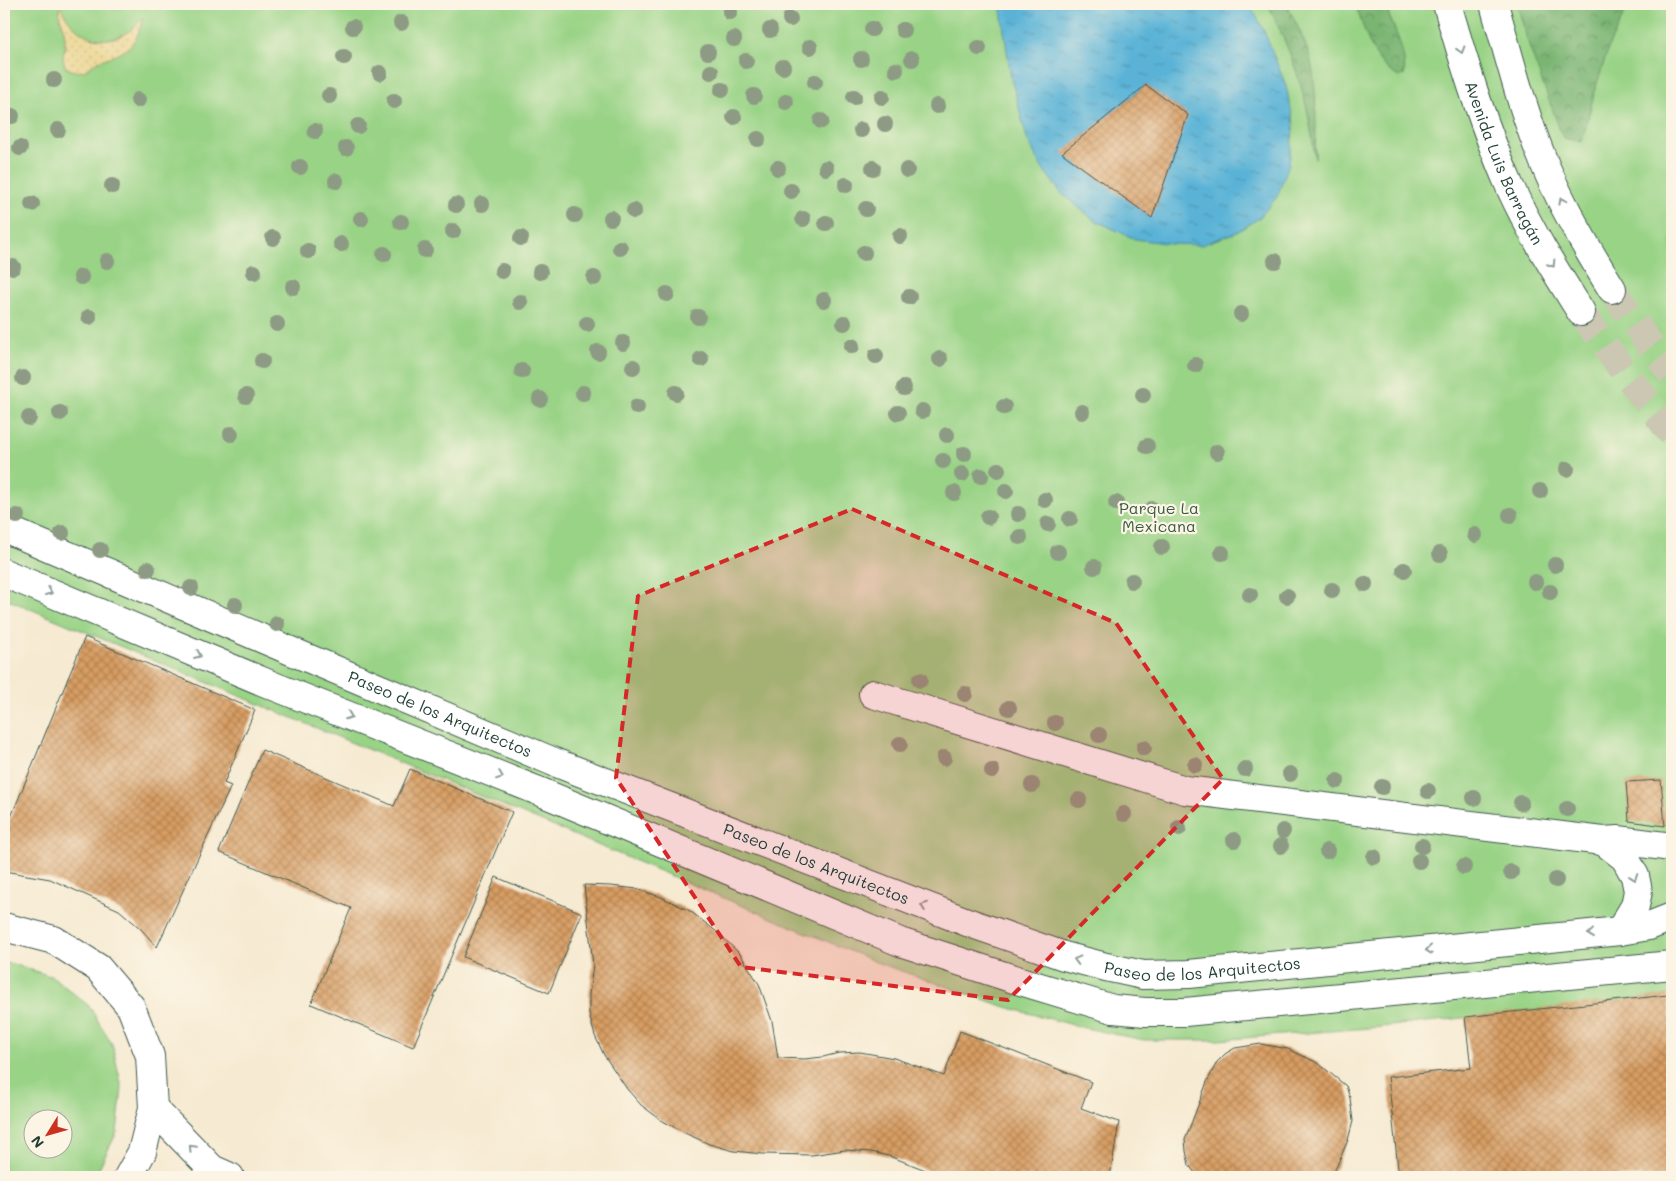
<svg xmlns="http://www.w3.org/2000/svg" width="1676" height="1181" viewBox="0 0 1676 1181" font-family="Mali,sans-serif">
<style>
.green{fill:#99d386;stroke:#5c885d;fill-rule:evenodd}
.forest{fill:url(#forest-crowns);stroke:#4c7954}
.sand{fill:url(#sand-dots);stroke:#868c69}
.water{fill:url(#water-ripples);stroke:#3c7886;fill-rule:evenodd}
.building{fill:url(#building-cross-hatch)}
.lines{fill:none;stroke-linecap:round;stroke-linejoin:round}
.minor-tunnel{stroke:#cbc7b2;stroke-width:28;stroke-dasharray:28 14;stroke-linecap:butt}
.minor-casing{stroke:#3f574c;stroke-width:30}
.minor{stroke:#fff;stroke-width:28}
.tree{fill:#8d9b84}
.oneway{stroke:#8f9e9a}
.marked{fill:#d62828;fill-opacity:0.2;stroke:#d62828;stroke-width:4;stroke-dasharray:10 6;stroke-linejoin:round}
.labels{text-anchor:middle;stroke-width:4.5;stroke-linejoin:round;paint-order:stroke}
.street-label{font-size:16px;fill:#1f3d34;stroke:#fcf5e5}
.park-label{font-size:16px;fill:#375b44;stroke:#fcf5e5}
</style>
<defs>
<pattern id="forest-crowns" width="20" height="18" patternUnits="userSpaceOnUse" patternTransform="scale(1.25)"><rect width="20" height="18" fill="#7ab573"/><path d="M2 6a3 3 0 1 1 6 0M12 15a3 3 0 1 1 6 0" fill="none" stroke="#63945f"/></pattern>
<pattern id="sand-dots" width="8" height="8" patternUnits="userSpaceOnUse" patternTransform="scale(1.25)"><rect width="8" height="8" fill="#eeda9e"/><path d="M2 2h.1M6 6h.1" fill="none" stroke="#ccbc89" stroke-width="1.8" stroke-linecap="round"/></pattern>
<pattern id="water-ripples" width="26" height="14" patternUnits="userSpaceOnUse" patternTransform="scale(1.25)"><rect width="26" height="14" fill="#5ab3d7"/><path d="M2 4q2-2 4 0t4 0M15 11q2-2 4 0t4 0" fill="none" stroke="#4a93af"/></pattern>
<pattern id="building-cross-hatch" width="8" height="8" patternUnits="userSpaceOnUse" patternTransform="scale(1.25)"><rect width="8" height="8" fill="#d89d62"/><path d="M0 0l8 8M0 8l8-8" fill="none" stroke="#af8152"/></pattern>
</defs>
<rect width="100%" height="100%" fill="#fcf5e5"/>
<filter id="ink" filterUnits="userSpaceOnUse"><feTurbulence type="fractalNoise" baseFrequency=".02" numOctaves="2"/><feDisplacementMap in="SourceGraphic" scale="10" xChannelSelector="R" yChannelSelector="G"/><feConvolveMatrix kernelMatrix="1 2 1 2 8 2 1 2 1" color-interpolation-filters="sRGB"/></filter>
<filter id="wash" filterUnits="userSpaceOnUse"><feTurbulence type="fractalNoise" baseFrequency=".0096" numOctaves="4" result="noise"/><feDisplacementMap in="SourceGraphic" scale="20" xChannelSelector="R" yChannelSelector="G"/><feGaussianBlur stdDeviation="1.12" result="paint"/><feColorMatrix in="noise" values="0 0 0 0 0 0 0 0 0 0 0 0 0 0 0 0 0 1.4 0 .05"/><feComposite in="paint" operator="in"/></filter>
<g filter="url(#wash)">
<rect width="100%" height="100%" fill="#f6ead2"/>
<path class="green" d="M4,4H1672V995L1381,1027L1218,1040H1144L1085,1028L1009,1008L881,964L533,818L4,598Z
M4,963L13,964L53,977L89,1006L112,1044L122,1088L117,1132L97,1172L92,1177H4ZM32,1118H62V1148H32Z"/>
<path class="forest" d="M1268,4H1286C1296,22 1311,52 1313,73C1317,101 1316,130 1315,159C1312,136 1309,113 1302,90C1294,60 1281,32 1268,4Z
M1352,4H1384C1392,23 1408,55 1404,75L1399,77C1373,64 1366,34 1357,9Z
M1517,4H1629L1610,43L1595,90L1582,142L1563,138L1529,46Z"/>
<path class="sand" d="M60,4C74,43 117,53 143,17C136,48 127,52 98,61C94,63 92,66 89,68C81,74 74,71 66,68C60,54 66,53 65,40C65,27 57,17 60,4Z"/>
<path class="water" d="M1000,4H1250L1264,31L1286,86L1294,123L1289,164L1277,197L1259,218L1237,232L1201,245L1171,244L1135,239L1094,220L1061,193L1042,168L1027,139L1011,78ZM1146,85L1187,115L1156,207L1146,212L1071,160L1072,146Z"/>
<g id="blocks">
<path class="building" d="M1146,85L1188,115L1152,218L1062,153Z
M85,637L255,710L224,783L231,786L157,947L140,928L119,910L50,879L4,871V834Z
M262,750L394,806L410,769L512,812L413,1047L311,1004L351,908L219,852Z
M1661,780L1665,826L1629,821L1626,782Z
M496,877L582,913L549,993L463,957Z
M584,885L611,886L637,889L661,897L690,911L717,932L740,954L759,984L772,1021L778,1058L804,1059L823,1057L839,1053L860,1052L894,1058L944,1076L960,1031L1091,1082L1081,1108L1119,1122L1110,1177H944L889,1156L871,1152L845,1150L812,1155L763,1154L734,1151L709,1144L687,1134L661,1120L641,1105L627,1089L604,1055L595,1036L589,1014V995L593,965Z
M1668,995L1672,1031V1177H1399L1388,1077L1471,1068L1465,1017Z
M1261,1044L1288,1049L1318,1063L1346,1086L1350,1098L1353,1121L1348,1140L1332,1177H1198L1189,1165L1186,1151L1185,1140L1207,1082L1217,1062L1225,1054L1235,1048Z"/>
</g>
</g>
<g filter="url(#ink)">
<use href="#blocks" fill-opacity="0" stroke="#3f574c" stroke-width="1"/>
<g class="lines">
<path class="minor-tunnel" d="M1612,289L1650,345L1672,374
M1581,312L1619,365L1672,434"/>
<defs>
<g id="minor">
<path id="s1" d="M1447,4C1465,66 1484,128 1510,187C1530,231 1556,272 1581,312"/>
<path d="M1494,4C1509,57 1523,113 1545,165C1563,208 1587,249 1612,289"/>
<path id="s2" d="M4,528L291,651L554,762L967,922L1064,956L1106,967L1143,975L1189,974L1620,931L1649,926L1672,917"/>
<path d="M4,573L276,687L541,792L900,942L1017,980L1113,1009L1145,1012H1185L1672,965"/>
<path d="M873,694L1185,790L1603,841L1618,840L1672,847"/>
<path d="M1603,841L1625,858L1635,876L1638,891L1635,906L1620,931"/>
<path d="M4,927L54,940L98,968L131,1007L150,1056L153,1108L142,1152L128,1177"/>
<path d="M153,1108L212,1169L230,1177"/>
</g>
</defs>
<use href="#minor" class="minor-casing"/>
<use href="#minor" class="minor"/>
</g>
<g class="tree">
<circle cx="730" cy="12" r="8"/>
<circle cx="790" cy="19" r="8"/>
<circle cx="401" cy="23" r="8"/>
<circle cx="353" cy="27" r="8"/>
<circle cx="872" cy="29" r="8"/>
<circle cx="770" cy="30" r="8"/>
<circle cx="903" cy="30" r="8"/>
<circle cx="734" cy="39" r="8"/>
<circle cx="810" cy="47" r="8"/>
<circle cx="979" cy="48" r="8"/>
<circle cx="708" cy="52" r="8"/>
<circle cx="344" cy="57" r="8"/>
<circle cx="861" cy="59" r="8"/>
<circle cx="912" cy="59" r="8"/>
<circle cx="746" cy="61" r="8"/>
<circle cx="783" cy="67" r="8"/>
<circle cx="896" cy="70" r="8"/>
<circle cx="711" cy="72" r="8"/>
<circle cx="380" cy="73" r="8"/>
<circle cx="54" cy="80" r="8"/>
<circle cx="815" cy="82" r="8"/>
<circle cx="722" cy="90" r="8"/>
<circle cx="329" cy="96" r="8"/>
<circle cx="754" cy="96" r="8"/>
<circle cx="854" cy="97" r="8"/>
<circle cx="882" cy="97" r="8"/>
<circle cx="138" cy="100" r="8"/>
<circle cx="394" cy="101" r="8"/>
<circle cx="786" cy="102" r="8"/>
<circle cx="937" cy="106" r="8"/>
<circle cx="12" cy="116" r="8"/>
<circle cx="734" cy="117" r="8"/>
<circle cx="821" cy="121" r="8"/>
<circle cx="885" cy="124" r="8"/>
<circle cx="358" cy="126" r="8"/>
<circle cx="58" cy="130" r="8"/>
<circle cx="861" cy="130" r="8"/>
<circle cx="315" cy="131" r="8"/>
<circle cx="758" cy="139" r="8"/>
<circle cx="20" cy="148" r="8"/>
<circle cx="346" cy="148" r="8"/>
<circle cx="300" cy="167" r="8"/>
<circle cx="778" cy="168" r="8"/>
<circle cx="826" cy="168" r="8"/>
<circle cx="873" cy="168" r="8"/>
<circle cx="907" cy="170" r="8"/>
<circle cx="336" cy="181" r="8"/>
<circle cx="846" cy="185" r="8"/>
<circle cx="112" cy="186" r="8"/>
<circle cx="791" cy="191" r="8"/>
<circle cx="32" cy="204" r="8"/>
<circle cx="482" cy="204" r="8"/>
<circle cx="456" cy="205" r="8"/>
<circle cx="866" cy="209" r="8"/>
<circle cx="634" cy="211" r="8"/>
<circle cx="575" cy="215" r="8"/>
<circle cx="611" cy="218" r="8"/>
<circle cx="361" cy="219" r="8"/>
<circle cx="803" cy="219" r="8"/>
<circle cx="401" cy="222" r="8"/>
<circle cx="826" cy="223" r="8"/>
<circle cx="453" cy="231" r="8"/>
<circle cx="900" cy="236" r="8"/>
<circle cx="273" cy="238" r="8"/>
<circle cx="521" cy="238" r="8"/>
<circle cx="341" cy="244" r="8"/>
<circle cx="620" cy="248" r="8"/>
<circle cx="425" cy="250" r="8"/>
<circle cx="308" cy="251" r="8"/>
<circle cx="864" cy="253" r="8"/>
<circle cx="384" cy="254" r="8"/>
<circle cx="107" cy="261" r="8"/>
<circle cx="1275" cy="261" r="8"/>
<circle cx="13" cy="267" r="8"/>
<circle cx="502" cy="271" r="8"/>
<circle cx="254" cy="272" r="8"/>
<circle cx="540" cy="272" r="8"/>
<circle cx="81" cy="277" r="8"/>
<circle cx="594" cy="278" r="8"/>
<circle cx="293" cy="287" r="8"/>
<circle cx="667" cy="294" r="8"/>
<circle cx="909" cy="297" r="8"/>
<circle cx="824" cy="300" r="8"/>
<circle cx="520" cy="302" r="8"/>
<circle cx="1241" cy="314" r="8"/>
<circle cx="89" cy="317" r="8"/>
<circle cx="698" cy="317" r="8"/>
<circle cx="844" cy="323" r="8"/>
<circle cx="277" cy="324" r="8"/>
<circle cx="587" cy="324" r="8"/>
<circle cx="623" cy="343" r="8"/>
<circle cx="852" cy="346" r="8"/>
<circle cx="598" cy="352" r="8"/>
<circle cx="876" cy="356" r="8"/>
<circle cx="701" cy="359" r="8"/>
<circle cx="940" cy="359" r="8"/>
<circle cx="262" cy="361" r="8"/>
<circle cx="1195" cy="365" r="8"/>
<circle cx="633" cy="367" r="8"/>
<circle cx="522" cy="371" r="8"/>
<circle cx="23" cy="378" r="8"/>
<circle cx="904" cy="388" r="8"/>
<circle cx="583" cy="393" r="8"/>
<circle cx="676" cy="393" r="8"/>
<circle cx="1143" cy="395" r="8"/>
<circle cx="246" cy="396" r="8"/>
<circle cx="540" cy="399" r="8"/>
<circle cx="637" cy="407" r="8"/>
<circle cx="1004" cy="407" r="8"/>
<circle cx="922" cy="411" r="8"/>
<circle cx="1082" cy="412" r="8"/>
<circle cx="60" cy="413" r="8"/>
<circle cx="898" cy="413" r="8"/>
<circle cx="29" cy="418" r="8"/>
<circle cx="231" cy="434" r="8"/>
<circle cx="947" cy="435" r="8"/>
<circle cx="1147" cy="446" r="8"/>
<circle cx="1217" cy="452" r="8"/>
<circle cx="964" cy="454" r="8"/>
<circle cx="943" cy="461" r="8"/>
<circle cx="1567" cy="469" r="8"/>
<circle cx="998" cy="470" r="8"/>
<circle cx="962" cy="474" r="8"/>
<circle cx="981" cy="476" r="8"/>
<circle cx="1006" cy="491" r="8"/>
<circle cx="1540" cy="491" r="8"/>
<circle cx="954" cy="493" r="8"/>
<circle cx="1045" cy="500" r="8"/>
<circle cx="1116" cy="503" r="8"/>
<circle cx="1152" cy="509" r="8"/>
<circle cx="1018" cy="514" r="8"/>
<circle cx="1510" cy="515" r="8"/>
<circle cx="17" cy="516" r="8"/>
<circle cx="988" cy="517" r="8"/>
<circle cx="1070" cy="519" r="8"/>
<circle cx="1048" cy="524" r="8"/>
<circle cx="62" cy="533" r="8"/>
<circle cx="1475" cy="535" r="8"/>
<circle cx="1020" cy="537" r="8"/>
<circle cx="1162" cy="547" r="8"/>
<circle cx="100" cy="550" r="8"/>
<circle cx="1058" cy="552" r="8"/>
<circle cx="1222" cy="553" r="8"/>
<circle cx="1440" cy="554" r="8"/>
<circle cx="1555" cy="565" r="8"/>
<circle cx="1094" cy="567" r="8"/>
<circle cx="148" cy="569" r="8"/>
<circle cx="1404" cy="570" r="8"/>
<circle cx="1132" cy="581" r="8"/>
<circle cx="1535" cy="582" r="8"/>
<circle cx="1365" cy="584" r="8"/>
<circle cx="191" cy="588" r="8"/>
<circle cx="1332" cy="590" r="8"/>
<circle cx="1550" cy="592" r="8"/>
<circle cx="1250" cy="595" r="8"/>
<circle cx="1287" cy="596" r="8"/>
<circle cx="235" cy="605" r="8"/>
<circle cx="277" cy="624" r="8"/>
<circle cx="920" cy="680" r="8"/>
<circle cx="965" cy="694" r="8"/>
<circle cx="1009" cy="708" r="8"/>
<circle cx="1055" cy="723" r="8"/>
<circle cx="1099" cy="735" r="8"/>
<circle cx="900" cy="744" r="8"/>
<circle cx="1144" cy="748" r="8"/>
<circle cx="944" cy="758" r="8"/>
<circle cx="1195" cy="765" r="8"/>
<circle cx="1245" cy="769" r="8"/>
<circle cx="992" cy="771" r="8"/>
<circle cx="1290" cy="774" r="8"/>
<circle cx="1337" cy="781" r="8"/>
<circle cx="1032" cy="785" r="8"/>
<circle cx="1382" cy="787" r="8"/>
<circle cx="1428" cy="791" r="8"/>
<circle cx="1474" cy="798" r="8"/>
<circle cx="1079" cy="800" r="8"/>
<circle cx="1521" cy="803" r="8"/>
<circle cx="1567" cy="809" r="8"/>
<circle cx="1124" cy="814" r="8"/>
<circle cx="1179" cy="828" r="8"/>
<circle cx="1283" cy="831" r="8"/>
<circle cx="1234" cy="840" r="8"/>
<circle cx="1281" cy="846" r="8"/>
<circle cx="1422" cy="846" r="8"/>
<circle cx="1327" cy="851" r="8"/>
<circle cx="1374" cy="857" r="8"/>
<circle cx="1419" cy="861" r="8"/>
<circle cx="1464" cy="867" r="8"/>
<circle cx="1511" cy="872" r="8"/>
<circle cx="1556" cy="880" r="8"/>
</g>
<defs><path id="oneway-chevron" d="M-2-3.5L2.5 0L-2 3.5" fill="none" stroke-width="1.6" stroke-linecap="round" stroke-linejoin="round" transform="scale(1.25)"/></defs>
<g class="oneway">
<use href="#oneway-chevron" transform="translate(1461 50) rotate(73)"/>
<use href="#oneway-chevron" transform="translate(1562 201) rotate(-117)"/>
<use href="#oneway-chevron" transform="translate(1552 264) rotate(58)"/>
<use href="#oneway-chevron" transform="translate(49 592) rotate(23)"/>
<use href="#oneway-chevron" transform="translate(198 655) rotate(23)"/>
<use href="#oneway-chevron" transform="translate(349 716) rotate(21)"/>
<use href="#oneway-chevron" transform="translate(500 776) rotate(21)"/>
<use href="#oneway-chevron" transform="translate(1634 877) rotate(70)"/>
<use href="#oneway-chevron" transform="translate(924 906) rotate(-159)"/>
<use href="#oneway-chevron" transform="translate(1591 934) rotate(174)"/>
<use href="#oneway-chevron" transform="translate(1429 950) rotate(174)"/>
<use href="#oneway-chevron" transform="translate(1077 960) rotate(-165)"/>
<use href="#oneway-chevron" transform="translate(192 1148) rotate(-134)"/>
</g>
</g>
<path class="marked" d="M852,509L1116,623L1223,779L1008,1000L741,967L616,778L638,596Z"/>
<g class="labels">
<g class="street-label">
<text dy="6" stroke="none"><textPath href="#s1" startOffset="169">Avenida Luis Barragán</textPath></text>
<text dy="6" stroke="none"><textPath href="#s2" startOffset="474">Paseo de los Arquitectos</textPath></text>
<text dy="6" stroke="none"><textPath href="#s2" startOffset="879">Paseo de los Arquitectos</textPath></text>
<text dy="6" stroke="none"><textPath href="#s2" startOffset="1284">Paseo de los Arquitectos</textPath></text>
</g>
<g class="park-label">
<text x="1159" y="514">Parque La<tspan x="1159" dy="18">Mexicana</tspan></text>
</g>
</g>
<rect width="1676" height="1181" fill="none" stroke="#fcf5e5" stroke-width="20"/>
<g transform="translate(48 1134) rotate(233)"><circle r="24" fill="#fcf5e5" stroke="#a4ab9e"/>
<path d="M0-4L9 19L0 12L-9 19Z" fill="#c8321e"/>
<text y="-8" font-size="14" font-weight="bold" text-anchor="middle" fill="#1f3d34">N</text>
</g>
</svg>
